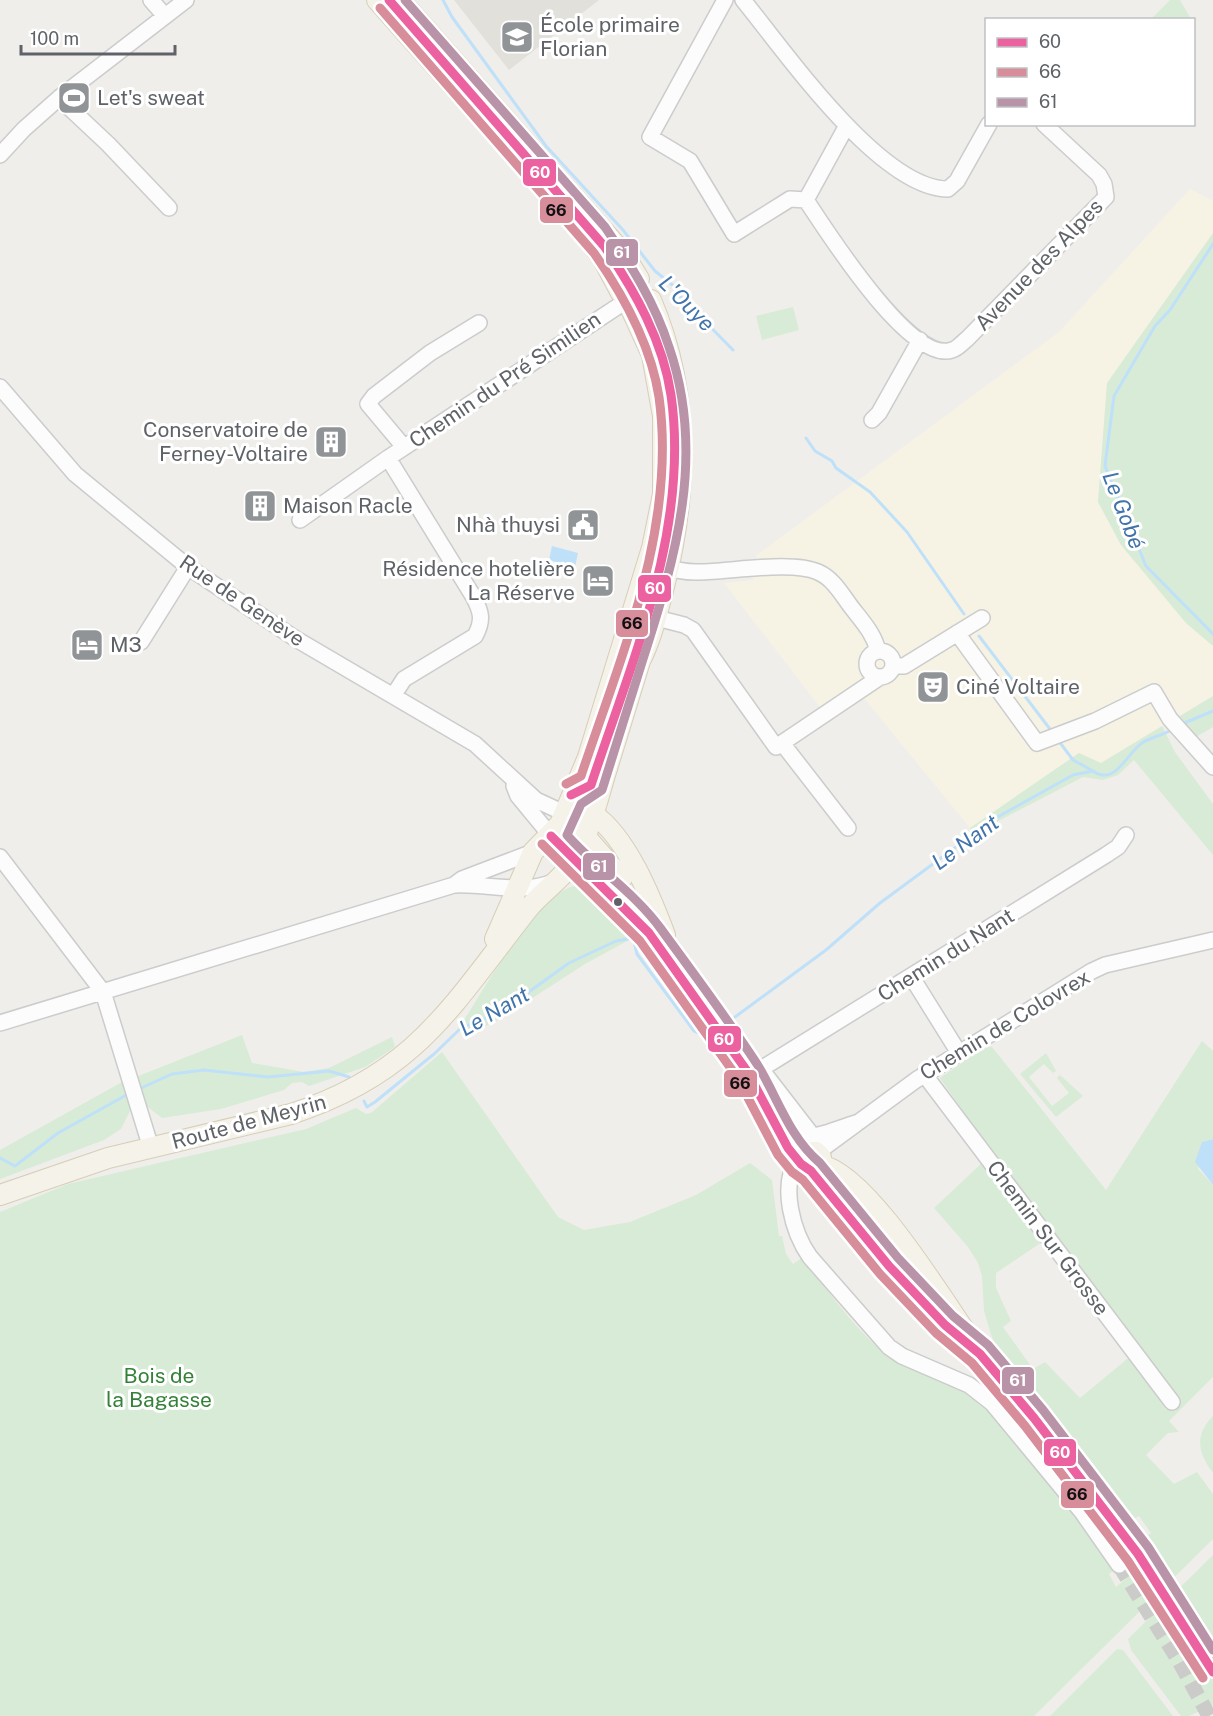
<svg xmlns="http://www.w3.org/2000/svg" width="1213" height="1716" viewBox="0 0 1213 1716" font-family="'Public Sans',sans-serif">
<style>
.commercial{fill:#f7f3e4}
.education{fill:#e2e0da}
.green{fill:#d8ebd6}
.water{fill:#bfe0f9}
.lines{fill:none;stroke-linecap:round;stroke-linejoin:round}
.stream{stroke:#bfe0f9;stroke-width:3}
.minor-tunnel{stroke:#cbcbca;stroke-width:15;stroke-dasharray:15 8;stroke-linecap:butt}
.major-tunnel{stroke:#cbcbca;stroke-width:20;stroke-dasharray:20 10;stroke-linecap:butt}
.minor-casing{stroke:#cbcccc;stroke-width:18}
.major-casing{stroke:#d7ceb8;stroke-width:22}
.minor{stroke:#fdfcfc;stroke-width:15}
.major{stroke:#f4f2e9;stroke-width:20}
.bus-1-casing{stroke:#fff;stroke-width:14}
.bus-2-casing{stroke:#fff;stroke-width:14}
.bus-3-casing{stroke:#fff;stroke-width:14}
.bus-1{stroke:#ec619f;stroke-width:9}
.bus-2{stroke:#d78d9a;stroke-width:9}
.bus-3{stroke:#b994a8;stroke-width:9}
.bus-dot{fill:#5f6368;stroke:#fff;stroke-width:2}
.labels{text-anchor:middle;stroke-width:6;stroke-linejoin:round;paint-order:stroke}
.poi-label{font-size:21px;fill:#5f6368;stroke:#fff;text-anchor:start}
.street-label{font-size:21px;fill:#5f6368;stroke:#fff}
.park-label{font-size:21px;fill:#348238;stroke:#fff}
.water-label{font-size:22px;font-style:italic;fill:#4174aa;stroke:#fff}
.line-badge{stroke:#fff;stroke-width:2}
.badge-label{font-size:16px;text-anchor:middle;font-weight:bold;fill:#fff}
.pale-badge-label{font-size:16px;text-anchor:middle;font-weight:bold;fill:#111}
</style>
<rect width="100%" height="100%" fill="#efeeea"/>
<path class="commercial" d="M1190,189L1213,201V233L1107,383L1098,502L1121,545L1186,623L1213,646V696L1101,763L1079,753L970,828L864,698L830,720L724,583L753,580L757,555L1059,332Z"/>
<path class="education" d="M454,0H599L509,70Z"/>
<path class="green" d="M1170,0H1180L1191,19H1151Z
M1213,233V646L1186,623L1121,545L1098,502L1107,383Z
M793,307L799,330L762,340L756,316Z
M1213,696V727L1196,737L1180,716Z
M1162,726L1175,752L1213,804V855L1134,760L1118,775L1103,780L1083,777L985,828L976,837L970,828L1079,753L1101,763Z
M578,885L602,895L631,925L629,940L585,964L500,1019L466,1036L461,1033L462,1023C486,987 536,892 578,885Z
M242,1035L252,1063L304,1072L329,1068L392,1037L395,1047L365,1067L309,1086L302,1082L292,1083L284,1090L221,1109L162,1118L144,1104L136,1077Z
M1202,1041L1213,1051V1139L1202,1142L1198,1169L1213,1185V1377L1169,1421L1179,1432L1168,1433L1146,1455L1174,1484L1197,1472L1213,1494V1539L1034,1716H0V1212L68,1184L306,1129L356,1108L366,1114L371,1113L442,1052L558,1217L584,1230L630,1222L696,1195L750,1163L772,1180L779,1236H782L786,1254L793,1264L802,1258C829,1291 862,1341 899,1363C926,1378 957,1384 983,1402L1067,1505L1113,1571L1109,1574L1116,1587L1155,1555L1150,1550L1155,1546L1148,1535L1151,1533L1139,1516L1133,1519L1128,1516L1105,1485L1107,1484L993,1341L984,1311L982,1276L978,1263L968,1247L934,1208L983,1162L1045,1240L996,1273V1288L1011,1321L1003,1327L1033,1369L1045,1362L1080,1398L1132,1355L1166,1410L1177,1399L987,1146L940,1078L986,1046L992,1047L1106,1190Z
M1046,1053L1056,1071L1053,1073L1044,1064L1029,1077L1052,1106L1069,1093L1057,1078L1060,1075L1083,1096L1056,1117L1020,1074Z
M122,1082L131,1109L121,1129L104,1140L0,1179V1150Z
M1213,1416V1473C1198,1453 1194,1435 1213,1416Z
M1213,1555V1705L1189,1716H1181L1131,1650L1128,1639Z
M1117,1649L1123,1650L1173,1716H1050Z"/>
<path class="water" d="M552,546L578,553L575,567L549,560Z
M1213,1139V1185L1195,1162L1202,1142Z"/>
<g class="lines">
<path class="stream" d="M443,0L452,17L546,146L623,230L655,271L676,288L678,294L733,350
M1213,244L1170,310L1155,326L1114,396L1105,466L1146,566L1213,634
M806,438L815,451L832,461L836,468L870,492L907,532L964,614
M979,636L1053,733
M1182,724L1213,711
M1058,740L1073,760L1093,771
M735,1017L826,950L880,903L994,819L1073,775L1093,771C1115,787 1127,753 1142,743C1151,737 1164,735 1173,729
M139,1089L172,1074L204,1070L268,1077L329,1071L349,1077
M364,1101L367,1107L375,1102L434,1054L461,1028L501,1012L569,963L616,941L633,938L637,954L694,1031L699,1033
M0,1158L15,1166L58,1133L130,1093"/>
<path class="minor-tunnel" d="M1119,1565L1179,1661L1209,1716"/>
<path class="major-tunnel" d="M1138,1554L1213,1672"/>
<defs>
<path id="minor" d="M151,0L165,16
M725,0L650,137L690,161L734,234L790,199L806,200
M743,0C784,50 880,189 948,189L957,181L989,124
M59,98L108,144L169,208
M846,127L806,200C826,230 911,365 952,350C957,349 963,342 967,339L1106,197L1104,184L1099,175L1044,124
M0,155L24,129L59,98L186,0
M0,387L75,474L188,567L296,639L475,744L536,800L564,813
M872,420L879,413L920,340
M404,447L368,404L374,396L430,353L479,323
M388,458L473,596C481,611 484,620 475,636L404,679L393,696
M300,520L388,458L623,303
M649,563C665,567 682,573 699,572C730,572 792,560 818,572C834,579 842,595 852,608C863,622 874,634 878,651
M633,612L684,625L693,630L776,747L880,677
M957,633L1037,743L1095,721L1154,692L1170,719L1213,767
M141,642L188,567
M867 664a13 13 0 1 1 26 0a13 13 0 1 1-26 0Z
M894,666H904L982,618
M782,743L848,828
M514,786L518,796L551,836
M533,852L462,879L454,885C487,883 523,895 553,882
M0,857L103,992L151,1148
M911,976L959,1053
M0,1023L454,885
M924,1074L1172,1402
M859,1122C847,1125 820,1137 812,1135L761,1069L1106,855L1118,847L1126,835
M818,1152L916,1080L1092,971L1105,965L1213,940
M798,1159C779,1185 793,1233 810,1257L889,1347L902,1356L969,1385L992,1403L1082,1512L1119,1565"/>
<path id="major" d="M377,0L584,233L603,259L621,293
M400,0L623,253L639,279
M593,814C627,837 651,898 665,935
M578,828L622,878
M551,836L575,859L594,866L612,880L747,1071L788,1148L801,1164L811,1171L889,1266L945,1325L980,1354
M495,939L533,852L560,824L588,757L652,548L663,494V416L652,355L631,309
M798,1159L807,1152H816L821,1157V1165
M811,1171L821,1165C869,1174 950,1312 980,1353C997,1377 1017,1398 1035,1420C1071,1464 1104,1509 1138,1554
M0,1195L108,1158L291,1114C415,1074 451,1007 527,910C542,891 565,878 576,856C590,831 597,802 605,775C617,737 628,699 640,661C652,638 657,613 664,587C688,491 691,393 651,300"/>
</defs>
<use href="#minor" class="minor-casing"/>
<use href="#major" class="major-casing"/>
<use href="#minor" class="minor"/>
<use href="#major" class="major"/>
<defs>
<path id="bus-1" d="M389,0L604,246C635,291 663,341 671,395C690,528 632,661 591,785L571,795
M551,836L649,933L747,1071L788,1148L801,1164L811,1171L889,1266L945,1325L980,1354L1034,1418L1138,1554L1213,1672"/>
<path id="bus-2" d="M380,8L594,253C624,296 651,345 659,397C677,527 621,656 581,776L566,784
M542,844L640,941L737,1077L778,1155L792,1172L803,1180L880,1274L936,1333L972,1363L1025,1426L1128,1561L1203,1678"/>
<path id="bus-3" d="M405,0L605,227C631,265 655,303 669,347C706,454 676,556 643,659C629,703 616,746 602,790L581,804L567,835C596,868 635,893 661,929C693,973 727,1018 757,1064C778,1098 789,1137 820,1163L898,1258L953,1316L988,1345L1043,1410L1148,1547L1213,1650"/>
</defs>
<use href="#bus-1" class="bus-1-casing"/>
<use href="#bus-2" class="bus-2-casing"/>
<use href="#bus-3" class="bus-3-casing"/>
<use href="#bus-1" class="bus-1"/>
<use href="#bus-2" class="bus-2"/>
<use href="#bus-3" class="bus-3"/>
</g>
<defs>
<symbol id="school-square" viewBox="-11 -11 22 22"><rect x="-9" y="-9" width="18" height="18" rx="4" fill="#919496" stroke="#fff"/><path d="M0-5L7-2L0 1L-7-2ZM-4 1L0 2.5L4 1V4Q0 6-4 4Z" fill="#fff"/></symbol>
<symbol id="stadium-square" viewBox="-11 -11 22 22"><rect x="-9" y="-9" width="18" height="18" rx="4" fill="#919496" stroke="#fff"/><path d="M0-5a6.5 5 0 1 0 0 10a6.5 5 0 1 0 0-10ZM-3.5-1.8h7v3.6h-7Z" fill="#fff"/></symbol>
<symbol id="building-square" viewBox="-11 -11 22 22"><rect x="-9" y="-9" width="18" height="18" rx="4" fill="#919496" stroke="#fff"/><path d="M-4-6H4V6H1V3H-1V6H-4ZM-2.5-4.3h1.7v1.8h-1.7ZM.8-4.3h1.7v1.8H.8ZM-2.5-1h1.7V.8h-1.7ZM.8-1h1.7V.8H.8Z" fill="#fff"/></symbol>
<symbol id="civic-square" viewBox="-11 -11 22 22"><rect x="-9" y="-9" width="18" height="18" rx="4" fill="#919496" stroke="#fff"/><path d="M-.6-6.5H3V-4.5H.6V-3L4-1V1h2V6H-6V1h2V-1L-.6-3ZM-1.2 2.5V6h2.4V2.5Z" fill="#fff"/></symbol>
<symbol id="hotel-square" viewBox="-11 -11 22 22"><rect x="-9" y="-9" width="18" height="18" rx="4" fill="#919496" stroke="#fff"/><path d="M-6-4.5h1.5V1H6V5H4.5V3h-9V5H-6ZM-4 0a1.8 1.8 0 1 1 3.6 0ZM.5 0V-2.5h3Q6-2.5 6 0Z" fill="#fff"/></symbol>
<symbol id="theatre-square" viewBox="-11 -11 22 22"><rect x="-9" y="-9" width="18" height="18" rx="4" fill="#919496" stroke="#fff"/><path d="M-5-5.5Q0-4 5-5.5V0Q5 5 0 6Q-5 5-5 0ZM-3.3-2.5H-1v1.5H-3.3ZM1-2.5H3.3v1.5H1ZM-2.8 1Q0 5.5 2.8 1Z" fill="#fff"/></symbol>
</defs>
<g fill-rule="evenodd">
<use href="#school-square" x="498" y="18" width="38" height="38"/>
<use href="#stadium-square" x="55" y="79" width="38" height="38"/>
<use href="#building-square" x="312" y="423" width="38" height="38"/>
<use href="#building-square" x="241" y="487" width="38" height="38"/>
<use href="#civic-square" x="564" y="506" width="38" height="38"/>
<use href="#hotel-square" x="579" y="562" width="38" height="38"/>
<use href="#hotel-square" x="68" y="626" width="38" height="38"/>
<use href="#theatre-square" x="914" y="668" width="38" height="38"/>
</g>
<circle class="bus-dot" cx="618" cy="902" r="5"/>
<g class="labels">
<g class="poi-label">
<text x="540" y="32">École primaire<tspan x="540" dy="24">Florian</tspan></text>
<text x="97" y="105">Let's sweat</text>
<text x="308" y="437" text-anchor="end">Conservatoire de<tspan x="308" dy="24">Ferney-Voltaire</tspan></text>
<text x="283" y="513">Maison Racle</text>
<text x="560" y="532" text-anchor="end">Nhà thuysi</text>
<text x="575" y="576" text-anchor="end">Résidence hotelière<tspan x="575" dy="24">La Réserve</tspan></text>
<text x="110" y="652">M3</text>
<text x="956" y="694">Ciné Voltaire</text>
</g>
<g class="street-label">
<text transform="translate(1039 265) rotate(-46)" y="7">Avenue des Alpes</text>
<text transform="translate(505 380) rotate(-34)" y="7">Chemin du Pré Similien</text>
<text transform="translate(242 601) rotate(34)" y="7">Rue de Genève</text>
<text transform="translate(946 955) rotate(-32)" y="7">Chemin du Nant</text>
<text transform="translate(1005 1025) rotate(-31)" y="7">Chemin de Colovrex</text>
<text transform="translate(249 1122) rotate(-15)" y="7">Route de Meyrin</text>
<text transform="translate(1048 1238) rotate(53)" y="7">Chemin Sur Grosse</text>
</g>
<g class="park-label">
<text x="159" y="1383">Bois de<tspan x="159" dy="24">la Bagasse</tspan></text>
</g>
<g class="water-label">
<text transform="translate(687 303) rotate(45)" y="8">L'Ouye</text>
<text transform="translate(1124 510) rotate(69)" y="8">Le Gobé</text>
<text transform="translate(965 842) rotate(-36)" y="8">Le Nant</text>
<text transform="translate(494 1011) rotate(-30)" y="8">Le Nant</text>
</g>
</g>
<g class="line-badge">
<rect x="522" y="158" width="35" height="29" rx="6" fill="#ec619f"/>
<rect x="539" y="196" width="35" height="28" rx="6" fill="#d78d9a"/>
<rect x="605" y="238" width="34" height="29" rx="6" fill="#b994a8"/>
<rect x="637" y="574" width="35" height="29" rx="6" fill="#ec619f"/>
<rect x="615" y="609" width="34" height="29" rx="6" fill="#d78d9a"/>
<rect x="582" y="852" width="34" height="29" rx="6" fill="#b994a8"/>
<rect x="707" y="1025" width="35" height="28" rx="6" fill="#ec619f"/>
<rect x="723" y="1069" width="35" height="29" rx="6" fill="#d78d9a"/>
<rect x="1001" y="1366" width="34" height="29" rx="6" fill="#b994a8"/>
<rect x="1043" y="1438" width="34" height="29" rx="6" fill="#ec619f"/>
<rect x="1060" y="1480" width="35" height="29" rx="6" fill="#d78d9a"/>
</g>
<g class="badge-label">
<text x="540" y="178">60</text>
<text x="622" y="258">61</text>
<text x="655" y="594">60</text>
<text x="599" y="872">61</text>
<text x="724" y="1045">60</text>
<text x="1018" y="1386">61</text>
<text x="1060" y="1458">60</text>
</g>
<g class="pale-badge-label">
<text x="556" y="216">66</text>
<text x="632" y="629">66</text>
<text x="740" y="1089">66</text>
<text x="1077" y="1500">66</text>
</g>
<rect x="985" y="18" width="210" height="108" fill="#ffffff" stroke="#bfc1c3" stroke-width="1.5"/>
<rect x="997" y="38" width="30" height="9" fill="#ec619f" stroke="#bfc1c3" stroke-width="1.5"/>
<text x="1039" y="48" font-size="18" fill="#5f6368">60</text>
<rect x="997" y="68" width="30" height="9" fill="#d78d9a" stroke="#bfc1c3" stroke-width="1.5"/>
<text x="1039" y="78" font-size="18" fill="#5f6368">66</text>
<rect x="997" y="98" width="30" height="9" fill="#b994a8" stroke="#bfc1c3" stroke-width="1.5"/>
<text x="1039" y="108" font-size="18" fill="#5f6368">61</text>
<path d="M21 45v9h154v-9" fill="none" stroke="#5f6368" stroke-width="3"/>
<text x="30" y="45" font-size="18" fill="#5f6368" stroke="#ffffff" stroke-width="4.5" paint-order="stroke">100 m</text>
</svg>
